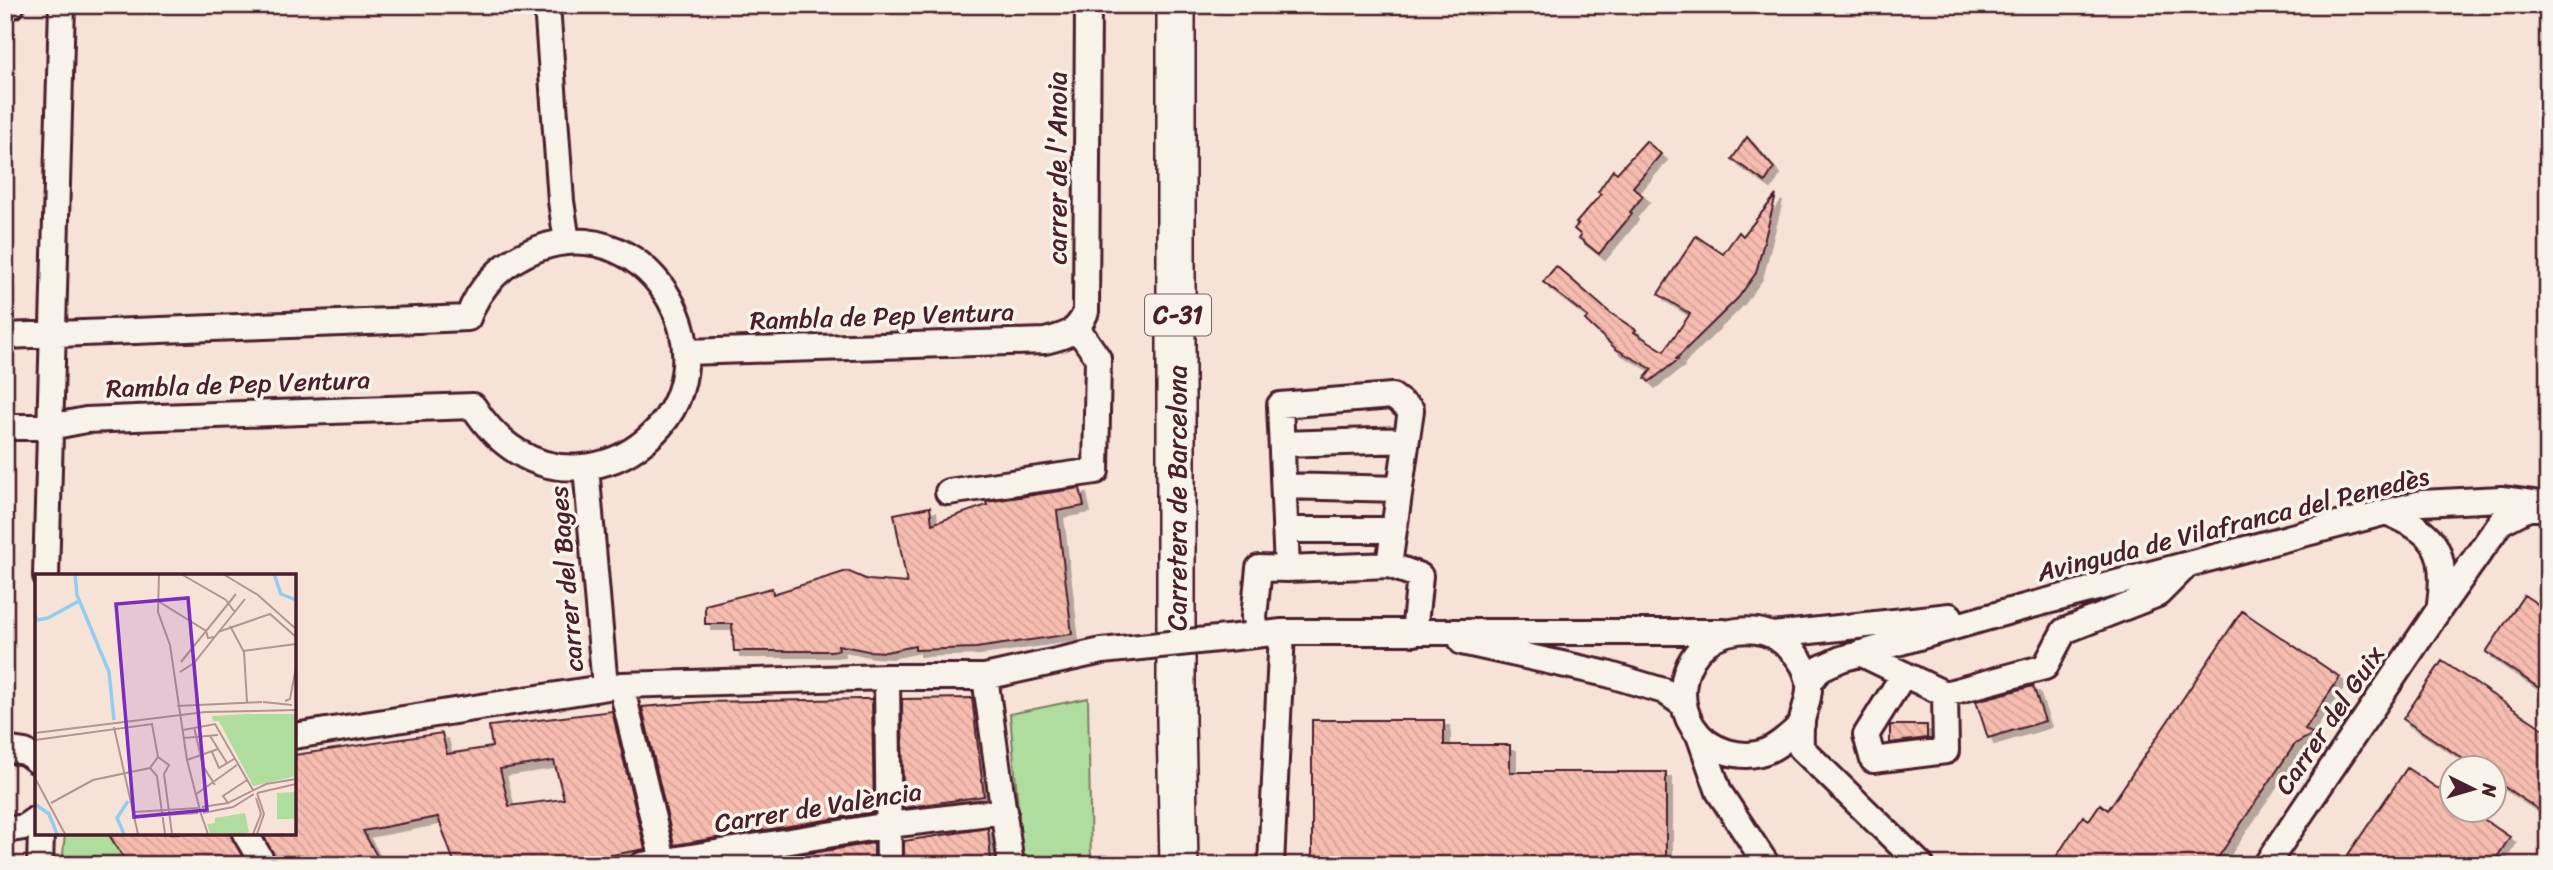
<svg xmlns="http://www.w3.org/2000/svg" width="2553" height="870" viewBox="0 0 2553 870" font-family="Sriracha,sans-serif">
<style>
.garden{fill:#afdd9d;stroke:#7c7e64;stroke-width:2}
.building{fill:url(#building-back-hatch);stroke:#4a1f2b;stroke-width:2;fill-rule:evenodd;filter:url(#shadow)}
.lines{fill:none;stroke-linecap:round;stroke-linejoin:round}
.minor-casing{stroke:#4a1f2b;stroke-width:30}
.highway-casing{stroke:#4a1f2b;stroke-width:42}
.minor{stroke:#f7f3e8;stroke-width:24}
.highway{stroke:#f7f3e8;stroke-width:37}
.minor-bridge-casing{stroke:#4a1f2b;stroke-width:30;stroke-linecap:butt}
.minor-bridge{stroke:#f7f3e8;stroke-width:24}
.labels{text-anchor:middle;stroke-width:7;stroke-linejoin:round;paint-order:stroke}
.shield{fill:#f7f3e8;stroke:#7e5f64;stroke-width:2}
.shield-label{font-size:24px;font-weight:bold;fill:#4a1f2b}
.street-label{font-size:26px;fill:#4a1f2b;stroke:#f7f3e8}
.inset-river{fill:none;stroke:#90cef1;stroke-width:3.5}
.inset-road{fill:none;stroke:#b29492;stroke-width:2}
.view{fill:#7b2cbf;fill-opacity:0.15;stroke:#7b2cbf;stroke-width:3.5}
.inset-edge{fill:none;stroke:#4a1f2b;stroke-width:3.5}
</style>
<defs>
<pattern id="building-back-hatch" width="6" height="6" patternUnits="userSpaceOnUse" patternTransform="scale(1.75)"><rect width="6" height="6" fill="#f6bcaf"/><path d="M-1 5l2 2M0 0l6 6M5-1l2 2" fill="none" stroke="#d4a197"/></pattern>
<filter id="shadow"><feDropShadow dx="6" dy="6" stdDeviation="0" flood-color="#0004"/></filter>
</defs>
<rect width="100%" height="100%" fill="#f7e2d7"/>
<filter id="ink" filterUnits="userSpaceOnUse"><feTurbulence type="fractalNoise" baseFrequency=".0143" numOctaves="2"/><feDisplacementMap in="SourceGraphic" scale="14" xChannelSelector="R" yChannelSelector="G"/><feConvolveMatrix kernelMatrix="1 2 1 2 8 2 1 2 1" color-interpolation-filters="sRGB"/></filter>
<g filter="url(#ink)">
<path class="garden" d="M1088,698L1091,865H1023L1010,714Z
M65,833H108L128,865H62Z"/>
<path class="building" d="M1747,137L1774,168L1765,182L1732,159Z
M1646,141L1661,154L1633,187L1643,196L1630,212L1632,214L1599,254L1579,238L1581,235L1574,229L1578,224L1576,223L1601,194L1598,192L1613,170L1617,173Z
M1776,195L1756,273L1738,298L1676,359L1678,360L1649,382L1645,378L1652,369L1616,349L1585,320L1588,317L1543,282L1556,266L1609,312L1636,330L1634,332L1664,351L1690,314L1658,294L1696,236L1723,254L1739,232L1743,236Z
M1080,488L1084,506L1057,511L1072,634L976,648L915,650V646L886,652L868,651L838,645L839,650L830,651H734L732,624H705V605L772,588L773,594L847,571L868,580L907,583L894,514L930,507L932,524L987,505L986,502Z
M2524,595L2548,611V694L2486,652Z
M2242,611L2340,677L2305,729L2313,734L2295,744L2213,865H2068L2056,857L2083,816L2089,820L2100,804L2108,810Z
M2442,661L2548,732V816L2494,780V768H2477L2403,719Z
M2033,686L2045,721L1988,738L1976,701Z
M972,698L984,796L903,808L902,699Z
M861,699H872L874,812L674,845L642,707L704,702Z
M612,711L645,849L557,865H455L438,817L363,831L382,865H279L262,833H294V755L442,733L447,754L492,747L489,726ZM554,761L564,799L509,806L500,769Z
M1312,720H1444V745H1510V772H1666V865H1312Z
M1890,725H1927V738L1890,743Z
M2407,768L2452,798V810H2470L2510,837L2492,865H2341Z
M988,828L991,861L904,865V841Z
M108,833H230L247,865H128Z
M874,843V865H737Z"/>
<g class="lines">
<defs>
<path id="minor" d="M547,5L561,201L567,242
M5,6L12,5
M5,336L468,318C479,285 505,261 537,249C652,206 740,363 645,441C627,456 606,465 582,467C535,472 497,444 473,406L160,417L86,420L50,427H5
M686,352L1045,341C1066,336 1077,333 1086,312L1088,5
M1392,396L1411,410L1389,565L1287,569L1280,405Z
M1282,444L1406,440
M586,467L605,687
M1284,486L1400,489
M948,492L1096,471L1098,358L1077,328
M2386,512C2437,532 2447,551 2440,604
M1285,530H1394
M1389,565L1420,576L1414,633
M46,576L62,5
M1256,635L1254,617L1259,568L1287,569
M1773,635L1950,616
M1246,636L1282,632H1723
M1462,642L1607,674L1664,691L1684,705
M1860,653L1945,694L2045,667L2064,631L2158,594L2187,565
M1904,674L1866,735L1873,760L1946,751L1945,694
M887,677L889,865
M985,677L1011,865
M1809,683L1821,668L1841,659L2017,609L2421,503L2501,499L2548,505
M621,685L664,865
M1802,724C1779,746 1761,762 1727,752C1664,733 1670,640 1737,631C1753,629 1768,631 1781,641C1795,651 1808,667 1809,685C1810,698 1804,709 1802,721C1800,730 1801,739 1801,748L1921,865
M1699,735L1719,792L1767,865
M294,736L621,685L887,677H985L1102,651
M5,749L25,752L37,761
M5,830L24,827L37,818
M245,833L264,865
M40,865L41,833
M642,865L889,825L1005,811
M1271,865L1282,632
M2266,865L2440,608L2501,522L2528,508H2540"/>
<path id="highway" d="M1176,5V721L1179,865"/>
</defs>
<use href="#minor" class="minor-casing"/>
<use href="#highway" class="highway-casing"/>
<use href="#minor" class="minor"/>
<use href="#highway" class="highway"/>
<defs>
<path id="minor-bridge" d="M1102,651L1246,636"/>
</defs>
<use href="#minor-bridge" class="minor-bridge-casing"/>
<use href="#minor-bridge" class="minor-bridge"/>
</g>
</g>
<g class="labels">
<rect class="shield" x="1145" y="294.5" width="66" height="41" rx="5"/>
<g class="shield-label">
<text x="1178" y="323">C-31</text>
</g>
<g class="street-label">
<text transform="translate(1057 168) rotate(-90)" y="9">carrer de l'Anoia</text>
<text transform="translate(882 316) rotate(-2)" y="9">Rambla de Pep Ventura</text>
<text transform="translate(238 384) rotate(-2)" y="9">Rambla de Pep Ventura</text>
<text transform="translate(1177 498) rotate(-90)" y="9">Carretera de Barcelona</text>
<text transform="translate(2233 524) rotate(-14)" y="9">Avinguda de Vilafranca del Penedès</text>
<text transform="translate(566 579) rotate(-95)" y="9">carrer del Bages</text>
<text transform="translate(2329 720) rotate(-56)" y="9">Carrer del Guix</text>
<text transform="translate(818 807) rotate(-9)" y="9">Carrer de València</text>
</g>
</g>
<g transform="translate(35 574)">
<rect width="261" height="261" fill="#f7e2d7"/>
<path d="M212,140H261V202L218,212L184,147H178L177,142Z" fill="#afdd9d"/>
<path d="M210,239L214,258L210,260L175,259L172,250L180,249V244Z" fill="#afdd9d"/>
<path d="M260,218V245H242V219Z" fill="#afdd9d"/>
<path class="inset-river" d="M40,0L42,21L74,98L79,146M239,0L246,20L261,26M0,41L2,46L13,44L44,27M0,230L14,240L22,260M89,260L82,244L93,227"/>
<path class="inset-road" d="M124,0L123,38L135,71M146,0L191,26L199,37M188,0L223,21L261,55M123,27L171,57L173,64L179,63M195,52L209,78L212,128M183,58L235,40L261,63M135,71L152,186L166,240M208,77L261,70M146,88L201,20M145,98L159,89L210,25M250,127L255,125L261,93M228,128L257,131M142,132L227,128M79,153L103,260M159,153L168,192L180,211M148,156L180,150L218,216M0,159L170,138L261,136M175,162L192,189M149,164L183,161M0,166L117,150L123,183M177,178L184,194L199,185M152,186L183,175M0,204L30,260M222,219L261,210M160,221L202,191M16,229L58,206L115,194M193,229L188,222L212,206M167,233L193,229L231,210L261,205M99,238L163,234M168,239L198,233L219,220M166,240L173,260M100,243L163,239M130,260L122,202L115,194L123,183L134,191L129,200L137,260M218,260L226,240L221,224M222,260L229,240L222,219"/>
<path class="view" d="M153,24L172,236L99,243L81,30Z"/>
<rect width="261" height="261" class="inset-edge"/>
</g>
<rect width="2553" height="870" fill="none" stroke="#f7f3e8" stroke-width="28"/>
<rect x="14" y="14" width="2525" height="842" fill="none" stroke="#4a1f2b" stroke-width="2.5" filter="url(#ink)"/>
<g transform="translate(2473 789) rotate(95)"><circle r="33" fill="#f7f3e8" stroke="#b29e9c" stroke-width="2"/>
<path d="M0-5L12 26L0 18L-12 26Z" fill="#4a1f2b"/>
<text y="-10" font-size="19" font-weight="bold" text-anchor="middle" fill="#4a1f2b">N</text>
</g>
</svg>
